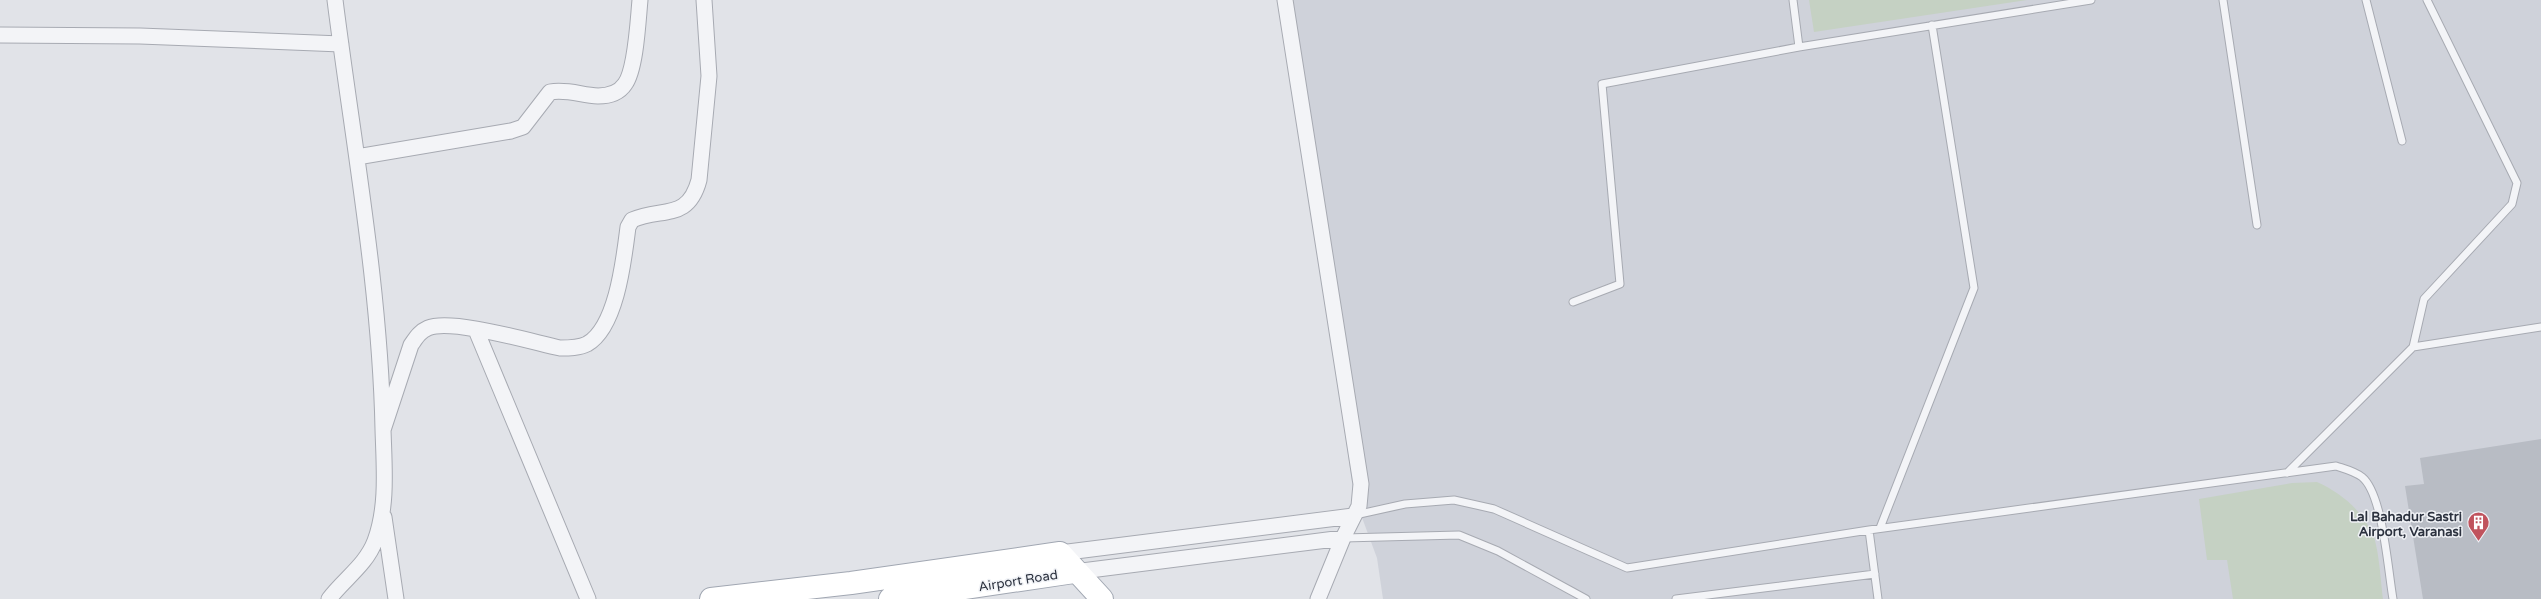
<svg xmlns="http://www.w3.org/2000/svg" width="2541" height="599" viewBox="0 0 2541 599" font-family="'Varela Round',sans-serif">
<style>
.built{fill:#cfd2da}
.green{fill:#c5d1c3}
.building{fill:#b8bcc4}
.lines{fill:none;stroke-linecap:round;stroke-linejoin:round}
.service-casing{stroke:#a7aab2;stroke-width:9}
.minor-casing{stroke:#a7aab2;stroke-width:17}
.primary-casing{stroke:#a1a7b2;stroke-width:24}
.service{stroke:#f3f4f7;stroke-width:7}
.minor{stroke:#f3f4f7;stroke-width:15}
.primary{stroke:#fff;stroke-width:22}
.labels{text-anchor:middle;stroke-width:3;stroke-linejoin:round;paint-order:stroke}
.poi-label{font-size:13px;font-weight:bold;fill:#2b313e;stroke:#f0f2f6;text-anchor:end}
.street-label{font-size:13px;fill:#2b313e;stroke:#f0f2f6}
</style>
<rect width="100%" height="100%" fill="#e1e3e8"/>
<path class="built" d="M1282,0H2541V599H1383L1377,558L1354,496Z"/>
<path class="green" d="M1809,0H2027L1814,32Z
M2317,482C2340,492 2363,511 2373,535C2379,549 2381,583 2383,599H2233L2227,560H2207L2199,499L2292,483Z"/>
<path class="building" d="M2541,439V599H2423L2405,486L2424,484L2420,458Z"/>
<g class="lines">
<defs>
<path id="service" d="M2223,0L2257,225
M2366,0L2402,141
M1799,47L2091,0
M1573,302L1620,284L1602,84L1799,47L1793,0
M2413,347L2424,299L2512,204L2517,183L2427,0
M2287,473L2413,347L2541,327
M1355,515L1405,504L1454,500L1494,509L1627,568L1869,530L2336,466C2345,469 2354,471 2362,477C2383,494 2388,571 2393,599
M1880,528L1974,288L1932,25
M1869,530L1878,599
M1344,538L1459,535L1498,551L1586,599
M1676,599L1875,574"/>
<path id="minor" d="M1285,0L1361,484L1359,506L1343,538L1318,599
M0,35L140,36L341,44
M357,157L511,131L523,127L550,92C567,89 581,95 598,96C608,96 619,93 625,84C636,69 638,20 640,0
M476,330L588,599
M383,430L411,345C416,338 419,332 428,328C451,318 532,342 560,348C569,348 579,348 587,344C617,327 624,258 628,227L632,220C663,207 688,221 699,180L709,76L704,0
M384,517L396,599
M1060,553L1353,516
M1074,572L1343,538
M329,599C344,579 366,565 375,541C388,506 384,466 383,429C380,286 353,143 335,0"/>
<path id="primary" d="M711,599L851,583L1060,553L1102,599
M890,599L1074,572"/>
</defs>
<use href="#service" class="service-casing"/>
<use href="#minor" class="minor-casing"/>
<use href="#primary" class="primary-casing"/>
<use href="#service" class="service"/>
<use href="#minor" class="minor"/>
<use href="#primary" class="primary"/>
</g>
<defs>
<symbol id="building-pin" viewBox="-11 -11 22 30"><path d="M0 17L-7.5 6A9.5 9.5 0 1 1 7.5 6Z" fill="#c0535d" stroke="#f0f2f6"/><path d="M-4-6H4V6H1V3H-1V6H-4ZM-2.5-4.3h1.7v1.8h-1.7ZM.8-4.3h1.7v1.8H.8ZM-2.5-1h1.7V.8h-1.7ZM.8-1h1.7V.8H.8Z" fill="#fff"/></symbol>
</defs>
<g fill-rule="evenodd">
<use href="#building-pin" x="2466" y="510" width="25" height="34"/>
</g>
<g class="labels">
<g class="poi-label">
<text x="2462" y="521">Lal Bahadur Sastri<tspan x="2462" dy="15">Airport, Varanasi</tspan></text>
</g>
<g class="street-label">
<text transform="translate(1018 580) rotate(-9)" y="5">Airport Road</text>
</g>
</g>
</svg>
